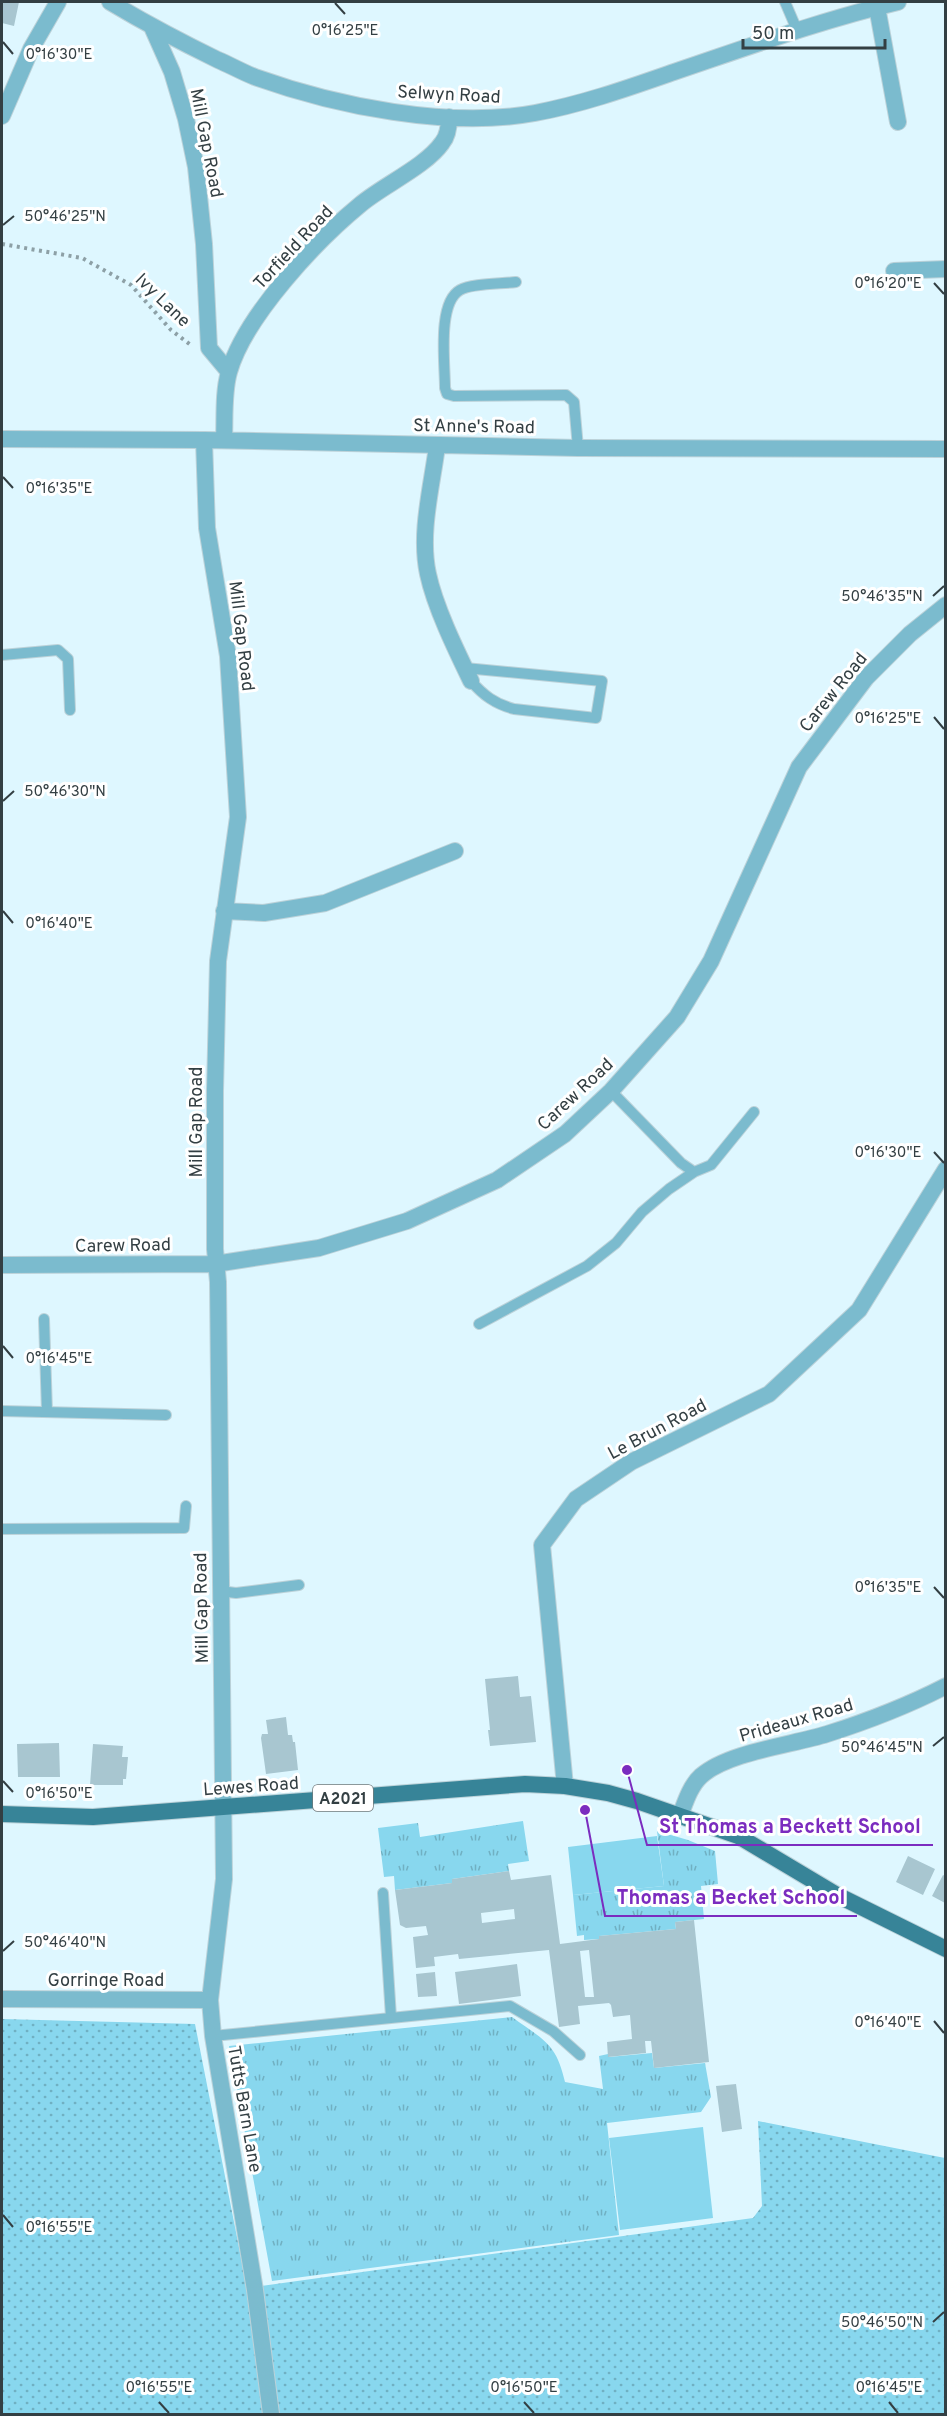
<svg xmlns="http://www.w3.org/2000/svg" width="947" height="2416" viewBox="0 0 947 2416" font-family="Overpass,sans-serif">
<style>
.grass{fill:url(#grass-dots)}
.park{fill:url(#park-tufts)}
.pitch{fill:#88d7ee}
.building{fill:#a8c6d0;fill-rule:evenodd}
.lines{fill:none;stroke-linecap:round;stroke-linejoin:round}
.service-casing{stroke:#bcd2d9;stroke-width:12}
.minor-casing{stroke:#bcd2d9;stroke-width:18}
.primary-casing{stroke:#bcd2d9;stroke-width:18}
.path{stroke:#8da0a6;stroke-width:4;stroke-dasharray:3 4.5;stroke-linecap:butt}
.service{stroke:#7bbbce;stroke-width:10}
.minor{stroke:#7bbbce;stroke-width:16}
.primary{stroke:#378498;stroke-width:16}
.ticks{fill:none;stroke:#333f43;stroke-width:2}
.labels{text-anchor:middle;stroke-width:6;stroke-linejoin:round;paint-order:stroke}
.shield{fill:#fff;stroke:#70797b;stroke-width:1.5}
.shield-label{font-size:16px;font-weight:bold;fill:#333f43}
.street-label{font-size:18px;fill:#333f43;stroke:#fff}
.ticks-label{font-size:15px;text-anchor:middle;fill:#333f43;stroke:#fff;stroke-width:6;stroke-linejoin:round;paint-order:stroke}
.leader{fill:none;stroke:#7b2cbf;stroke-width:2}
.callout-dot{fill:#7b2cbf;stroke:#fff;stroke-width:2}
.callout-label{font-size:20px;text-anchor:middle;font-weight:bold;fill:#7b2cbf;stroke:#fff;stroke-width:6;stroke-linejoin:round;paint-order:stroke}
</style>
<defs>
<pattern id="grass-dots" width="8" height="8" patternUnits="userSpaceOnUse" patternTransform="scale(1.5)"><rect width="8" height="8" fill="#88d7ee"/><path d="M2 2h.1M6 6h.1" fill="none" stroke="#70b0c2" stroke-width="1.8" stroke-linecap="round"/></pattern>
<pattern id="park-tufts" width="24" height="20" patternUnits="userSpaceOnUse" patternTransform="scale(1.5)"><rect width="24" height="20" fill="#88d7ee"/><path d="M3 7l-1-3M5 7V3M7 7l1-3M15 17l-1-3M17 17v-4M19 17l1-3" fill="none" stroke="#70b0c2"/></pattern>
</defs>
<rect width="100%" height="100%" fill="#def7ff"/>
<path class="grass" d="M2,2019L195,2024L247,2288L753,2218L762,2206L758,2121L945,2158V2414H2Z"/>
<path class="park" d="M523,1821L529,1861L508,1864L509,1871L452,1879V1883L395,1890L394,1876L384,1877L378,1828L418,1823L420,1837Z
M657,1831L688,1840L715,1851L718,1884L701,1886L704,1919L675,1922L676,1929L599,1936V1939L584,1940V1935L577,1936L573,1895L664,1886Z
M512,2017C543,2040 556,2042 565,2082L603,2089L599,2056L608,2054L609,2057L652,2053L654,2068L705,2063L711,2097L701,2112L607,2123L619,2235L272,2281L229,2046Z"/>
<path class="pitch" d="M657,1836L664,1886L573,1895L568,1847Z
M703,2127L713,2218L620,2230L609,2138Z"/>
<path class="building" d="M2,2H19L14,26L2,23Z
M518,1676L520,1697L531,1696L536,1742L490,1746L488,1730H490L485,1679Z
M286,1717L288,1735H292L293,1742H295L298,1770L266,1774L261,1738L262,1734H268L266,1720Z
M59,1743L60,1777H18L17,1744Z
M93,1744L123,1746L122,1757H128L126,1779H123V1785H90Z
M908,1856L935,1869L923,1895L896,1882Z
M509,1871L511,1880L551,1875L560,1944L599,1939V1936L676,1929L675,1922L694,1920L709,2062L654,2068L651,2041H645L646,2053L608,2057L607,2042L632,2039L630,2015L613,2017L611,2005L609,2003L578,2006L580,2024L559,2027L549,1950L459,1959L458,1954L434,1957L435,1966L416,1968L413,1937L428,1935L426,1926L406,1928L400,1925L395,1890L452,1883V1879ZM514,1909L515,1919L482,1923L481,1913ZM589,1950L594,1997H585L580,1951Z
M943,1875L945,1876V1903L932,1896Z
M517,1964L521,1996L459,2004L455,1972Z
M435,1972L437,1996L418,1997L416,1974Z
M736,2084L742,2129L722,2132L716,2086Z"/>
<g class="lines">
<defs>
<path id="service" d="M785,2L797,30
M516,282C502,284 472,283 460,290C437,303 445,363 445,388L447,394L454,396L566,395L574,402L578,448
M2,655L58,650L68,659L70,710
M465,668L602,681L596,718L514,709C495,704 483,695 471,681
M611,1091L681,1163L694,1172L711,1165L754,1112
M44,1319L47,1412
M479,1324L587,1266L616,1243L642,1212L669,1189L694,1172
M2,1411L166,1415
M2,1529L184,1528L186,1506
M220,1591L236,1593L299,1585
M383,1893L391,2017
M213,2036L510,2006L553,2031L580,2055"/>
<path id="minor" d="M110,2C145,23 181,42 218,60C230,65 242,72 255,77C336,106 449,129 535,113C583,104 628,88 674,72C748,47 822,20 898,2
M877,7L898,122
M152,27L172,72L186,119L196,167L204,244L209,348L229,372
M2,116L31,49L58,2
M894,271L946,269
M2,439L204,440L578,448L946,449
M204,440L207,528L228,656L238,817L218,961L215,1091V1249L218,1282L224,1879L210,2000L213,2036L255,2290L271,2414
M224,440C225,418 223,393 229,372C245,316 317,240 361,204C384,185 426,166 442,143C448,136 449,126 449,117
M437,446C432,486 419,533 428,574C435,607 456,650 471,681
M224,911L264,913L325,903L455,851
M2,1265L215,1264L319,1248L407,1221L497,1180L565,1134L611,1091L677,1017L711,961L799,767L866,678L910,634L946,605
M565,1786L542,1545L576,1499L631,1462L769,1394L859,1310L946,1169
M680,1816C685,1803 690,1786 701,1776C728,1752 792,1745 827,1734C868,1721 907,1706 946,1686
M2,1999L210,2000"/>
<path id="primary" d="M2,1814L93,1817L525,1784L565,1786L608,1793L637,1801L738,1836L837,1895L946,1949"/>
</defs>
<use href="#service" class="service-casing"/>
<use href="#minor" class="minor-casing"/>
<use href="#primary" class="primary-casing"/>
<path class="path" d="M2,244L82,258L131,285L171,330L192,346"/>
<use href="#service" class="service"/>
<use href="#minor" class="minor"/>
<use href="#primary" class="primary"/>
</g>
<path class="ticks" d="M335,3L345,14M3,42L13,54M3,225L14,216M934,283L944,294M3,477L13,488M933,596L944,586M934,717L944,729M3,801L14,791M3,911L13,923M934,1152L944,1163M3,1346L13,1358M934,1587L944,1598M933,1746L944,1737M3,1781L13,1792M3,1951L14,1941M934,2021L944,2033M3,2215L13,2227M933,2322L944,2312M159,2402L169,2413M524,2402L534,2413M889,2402L898,2413"/>
<g class="labels">
<rect class="shield" x="313" y="1785" width="60" height="26" rx="4.5"/>
<g class="shield-label">
<text x="343" y="1804">A2021</text>
</g>
<g class="street-label">
<text transform="translate(449 94) rotate(3)" y="6">Selwyn Road</text>
<text transform="translate(207 143) rotate(79)" y="6">Mill Gap Road</text>
<text transform="translate(293 247) rotate(-47)" y="6">Torfield Road</text>
<text transform="translate(163 300) rotate(44)" y="6">Ivy Lane</text>
<text transform="translate(474 426) rotate(1)" y="6">St Anne's Road</text>
<text transform="translate(242 636) rotate(83)" y="6">Mill Gap Road</text>
<text transform="translate(833 692) rotate(-51)" y="6">Carew Road</text>
<text transform="translate(575 1094) rotate(-43)" y="6">Carew Road</text>
<text transform="translate(196 1122) rotate(-90)" y="6">Mill Gap Road</text>
<text transform="translate(123 1245) rotate(-1)" y="6">Carew Road</text>
<text transform="translate(657 1429) rotate(-28)" y="6">Le Brun Road</text>
<text transform="translate(201 1608) rotate(-91)" y="6">Mill Gap Road</text>
<text transform="translate(796 1720) rotate(-16)" y="6">Prideaux Road</text>
<text transform="translate(251 1786) rotate(-4)" y="6">Lewes Road</text>
<text x="106" y="1986">Gorringe Road</text>
<text transform="translate(245 2109) rotate(80)" y="6">Tutts Barn Lane</text>
</g>
</g>
<g class="ticks-label">
<text x="345" y="35">0°16'25"E</text>
<text x="59" y="59">0°16'30"E</text>
<text x="65" y="221">50°46'25"N</text>
<text x="888" y="288">0°16'20"E</text>
<text x="59" y="493">0°16'35"E</text>
<text x="882" y="601">50°46'35"N</text>
<text x="888" y="723">0°16'25"E</text>
<text x="65" y="796">50°46'30"N</text>
<text x="59" y="928">0°16'40"E</text>
<text x="888" y="1157">0°16'30"E</text>
<text x="59" y="1363">0°16'45"E</text>
<text x="888" y="1592">0°16'35"E</text>
<text x="882" y="1752">50°46'45"N</text>
<text x="59" y="1798">0°16'50"E</text>
<text x="65" y="1947">50°46'40"N</text>
<text x="888" y="2027">0°16'40"E</text>
<text x="59" y="2232">0°16'55"E</text>
<text x="882" y="2327">50°46'50"N</text>
<text x="159" y="2392">0°16'55"E</text>
<text x="524" y="2392">0°16'50"E</text>
<text x="889" y="2392">0°16'45"E</text>
</g>
<path class="leader" d="M627 1770L647 1845H933M585 1810L605 1916H857"/>
<g class="callout-dot">
<circle cx="627" cy="1770" r="6"/>
<circle cx="585" cy="1810" r="6"/>
</g>
<g class="callout-label">
<text x="790" y="1833">St Thomas a Beckett School</text>
<text x="731" y="1904">Thomas a Becket School</text>
</g>
<rect width="947" height="2416" fill="none" stroke="#333f43" stroke-width="6"/>
<path d="M743 39v9h142v-9" fill="none" stroke="#333f43" stroke-width="3"/>
<text x="752" y="39" font-size="18" fill="#333f43" stroke="#ffffff" stroke-width="4.5" paint-order="stroke">50 m</text>
</svg>
